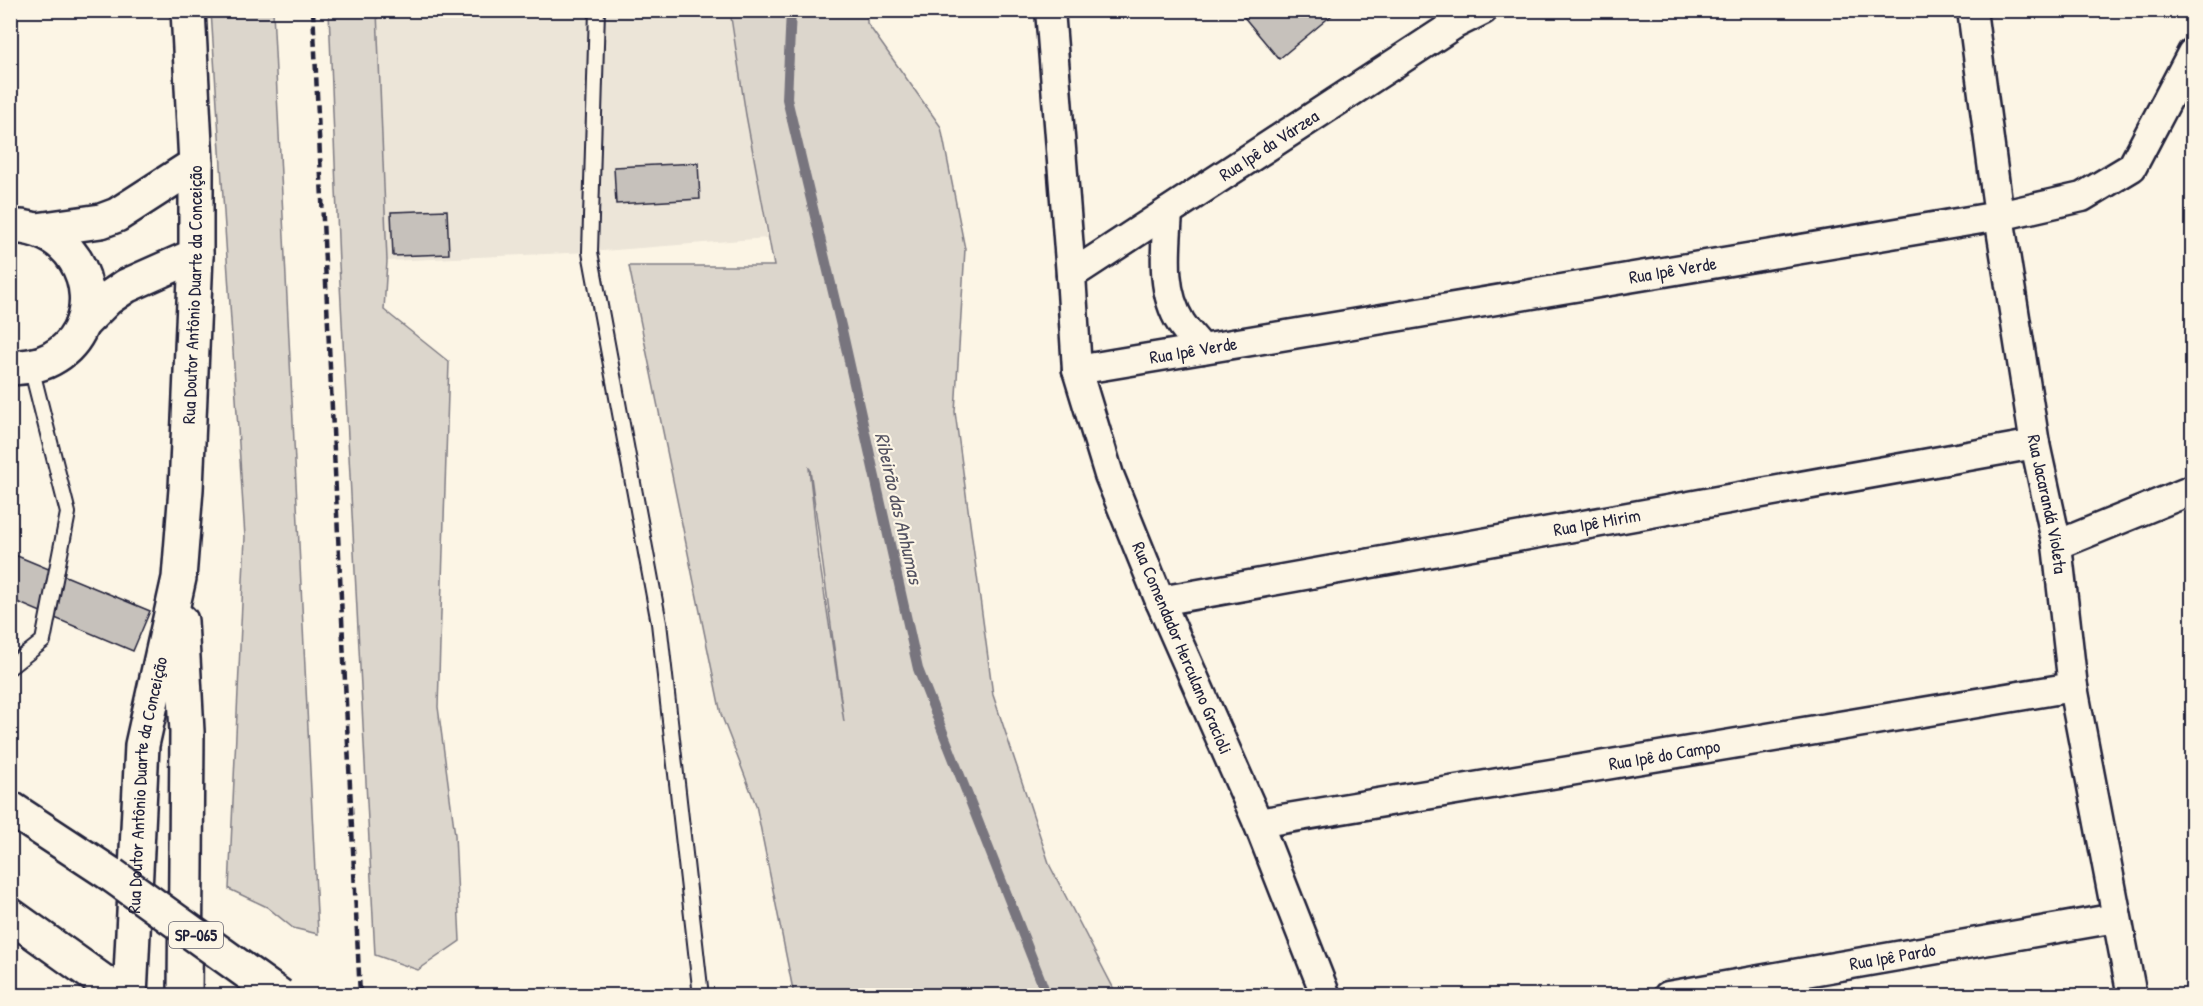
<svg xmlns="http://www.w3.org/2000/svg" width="2203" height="1006" viewBox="0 0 2203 1006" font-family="'Patrick Hand',sans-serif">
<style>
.built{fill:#ece5d8}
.green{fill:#dcd6cc;stroke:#7f7c84;stroke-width:1.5;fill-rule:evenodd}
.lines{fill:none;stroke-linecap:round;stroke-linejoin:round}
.stream{stroke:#78757e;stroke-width:10}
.building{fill:#c6c1bb;stroke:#22223b;stroke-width:1.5}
.service-casing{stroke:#22223b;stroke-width:18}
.minor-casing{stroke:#22223b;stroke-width:33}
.tertiary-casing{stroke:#22223b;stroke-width:38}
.trunk-casing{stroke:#22223b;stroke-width:38}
.motorway-casing{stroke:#22223b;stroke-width:38}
.service{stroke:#fcf5e5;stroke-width:14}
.minor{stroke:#fcf5e5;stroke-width:28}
.tertiary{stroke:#fcf5e5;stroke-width:33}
.trunk{stroke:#fcf5e5;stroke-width:33}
.motorway{stroke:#fcf5e5;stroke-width:33}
.rail{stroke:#22223b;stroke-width:4.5;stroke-dasharray:9 4.5;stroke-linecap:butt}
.trunk-bridge-casing{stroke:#22223b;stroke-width:38;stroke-linecap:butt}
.trunk-bridge{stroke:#fcf5e5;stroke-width:33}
.labels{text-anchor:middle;stroke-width:4.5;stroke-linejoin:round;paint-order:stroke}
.shield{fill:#fcf5e5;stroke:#63616e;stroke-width:1.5}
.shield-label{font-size:16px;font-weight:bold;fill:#22223b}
.street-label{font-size:18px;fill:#22223b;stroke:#fcf5e5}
.water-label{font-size:20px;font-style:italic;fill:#545362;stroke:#fcf5e5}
</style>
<rect width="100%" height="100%" fill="#fcf5e5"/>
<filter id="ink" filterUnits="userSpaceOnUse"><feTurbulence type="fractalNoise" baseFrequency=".0167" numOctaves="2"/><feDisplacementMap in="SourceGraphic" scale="12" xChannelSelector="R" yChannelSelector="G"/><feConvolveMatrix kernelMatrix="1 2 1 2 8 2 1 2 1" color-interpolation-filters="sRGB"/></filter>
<g filter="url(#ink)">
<path class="built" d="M377,11H729L767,238L590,252L387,261Z"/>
<path class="green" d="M211,11H273L318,934L293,928L267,907L229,889L245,537Z
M329,11H377L387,261L384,310L449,362L438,707L455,835L460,941L418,970L375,955L339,264Z
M730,11H867V23L941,127L965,249L955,412L993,695L1050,866L1117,995H794L756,805L721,714L629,266H774L746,115ZM809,468L810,469L844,722L819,558Z"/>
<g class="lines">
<path class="stream" d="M791,10L787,99L842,330L918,669L1047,996"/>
</g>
<path class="building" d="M1238,10H1338L1279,59Z
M698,163L700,199L616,204L614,167Z
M447,210L449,254L393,256L391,212Z
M10,553L150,611L133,651L10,599Z"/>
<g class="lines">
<defs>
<path id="service" d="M597,10L590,252L659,623L701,996
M10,667L43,641L68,513L31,367"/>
<g id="minor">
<path d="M1050,10L1071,275"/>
<path id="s1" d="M1972,10L1999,216L2035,444L2057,545L2073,687L2132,996"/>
<path d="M1168,212C1166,248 1160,290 1181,323C1187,332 1195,340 1202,349"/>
<path id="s2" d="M1077,370L1999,216L2082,197L2132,167L2192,53"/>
<path d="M2057,545L2192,490"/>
<path id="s3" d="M1160,601L2035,444"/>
<path id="s4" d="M1258,823L2073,687"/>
<path id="s5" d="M1326,996L1258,823L1160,601L1109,475L1077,370L1071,275L1455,24L1483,10"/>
<path id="s6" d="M1668,996L2116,918"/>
</g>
<g id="tertiary">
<path d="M10,227C23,226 35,229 46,234C96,258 102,332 51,359C38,366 25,367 10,368"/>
<path d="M37,230L101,221L117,215L196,164"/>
<path d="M82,324L107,299L126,286L196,255"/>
<path d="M181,621L187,732L185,996"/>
<path id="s7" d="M130,996L142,745L179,578L186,489L196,255V164L188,10"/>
</g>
<path id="trunk" d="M10,808L112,875"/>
<path id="motorway" d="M10,915L123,996"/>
</defs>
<use href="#service" class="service-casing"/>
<use href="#minor" class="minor-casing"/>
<use href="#tertiary" class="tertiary-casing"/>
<use href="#trunk" class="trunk-casing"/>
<use href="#motorway" class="motorway-casing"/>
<use href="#service" class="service"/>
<use href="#minor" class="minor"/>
<use href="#tertiary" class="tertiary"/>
<use href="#trunk" class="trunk"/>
<use href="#motorway" class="motorway"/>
<path class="rail" d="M313,10L360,996"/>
<defs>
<path id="trunk-bridge" d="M112,875L280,996"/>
</defs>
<use href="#trunk-bridge" class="trunk-bridge-casing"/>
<use href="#trunk-bridge" class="trunk-bridge"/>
</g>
</g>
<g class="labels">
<rect class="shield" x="169" y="922" width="54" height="26" rx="4.5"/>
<g class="shield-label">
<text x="196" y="941">SP-065</text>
</g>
<g class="street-label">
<text dy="6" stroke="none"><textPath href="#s5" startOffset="1006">Rua Ipê da Várzea</textPath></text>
<text dy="6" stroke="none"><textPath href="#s2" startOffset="604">Rua Ipê Verde</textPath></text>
<text dy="6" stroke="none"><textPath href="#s7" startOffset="706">Rua Doutor Antônio Duarte da Conceição</textPath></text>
<text dy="6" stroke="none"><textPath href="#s2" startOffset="118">Rua Ipê Verde</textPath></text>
<text dy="6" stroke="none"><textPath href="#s1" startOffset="500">Rua Jacarandá Violeta</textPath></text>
<text dy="6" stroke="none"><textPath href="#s3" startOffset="444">Rua Ipê Mirim</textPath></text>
<text transform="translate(1182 648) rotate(67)" y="6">Rua Comendador Herculano Gracioli</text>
<text dy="6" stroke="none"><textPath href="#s4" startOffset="412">Rua Ipê do Campo</textPath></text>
<text dy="6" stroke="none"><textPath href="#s7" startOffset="212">Rua Doutor Antônio Duarte da Conceição</textPath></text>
<text dy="6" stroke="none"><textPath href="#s6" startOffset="228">Rua Ipê Pardo</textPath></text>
</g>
<g class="water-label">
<text transform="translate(899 508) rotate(77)" y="7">Ribeirão das Anhumas</text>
</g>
</g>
<rect width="2203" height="1006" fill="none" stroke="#fcf5e5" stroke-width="36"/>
<rect x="18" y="18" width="2167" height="970" fill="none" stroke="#22223b" stroke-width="2" filter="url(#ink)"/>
</svg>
